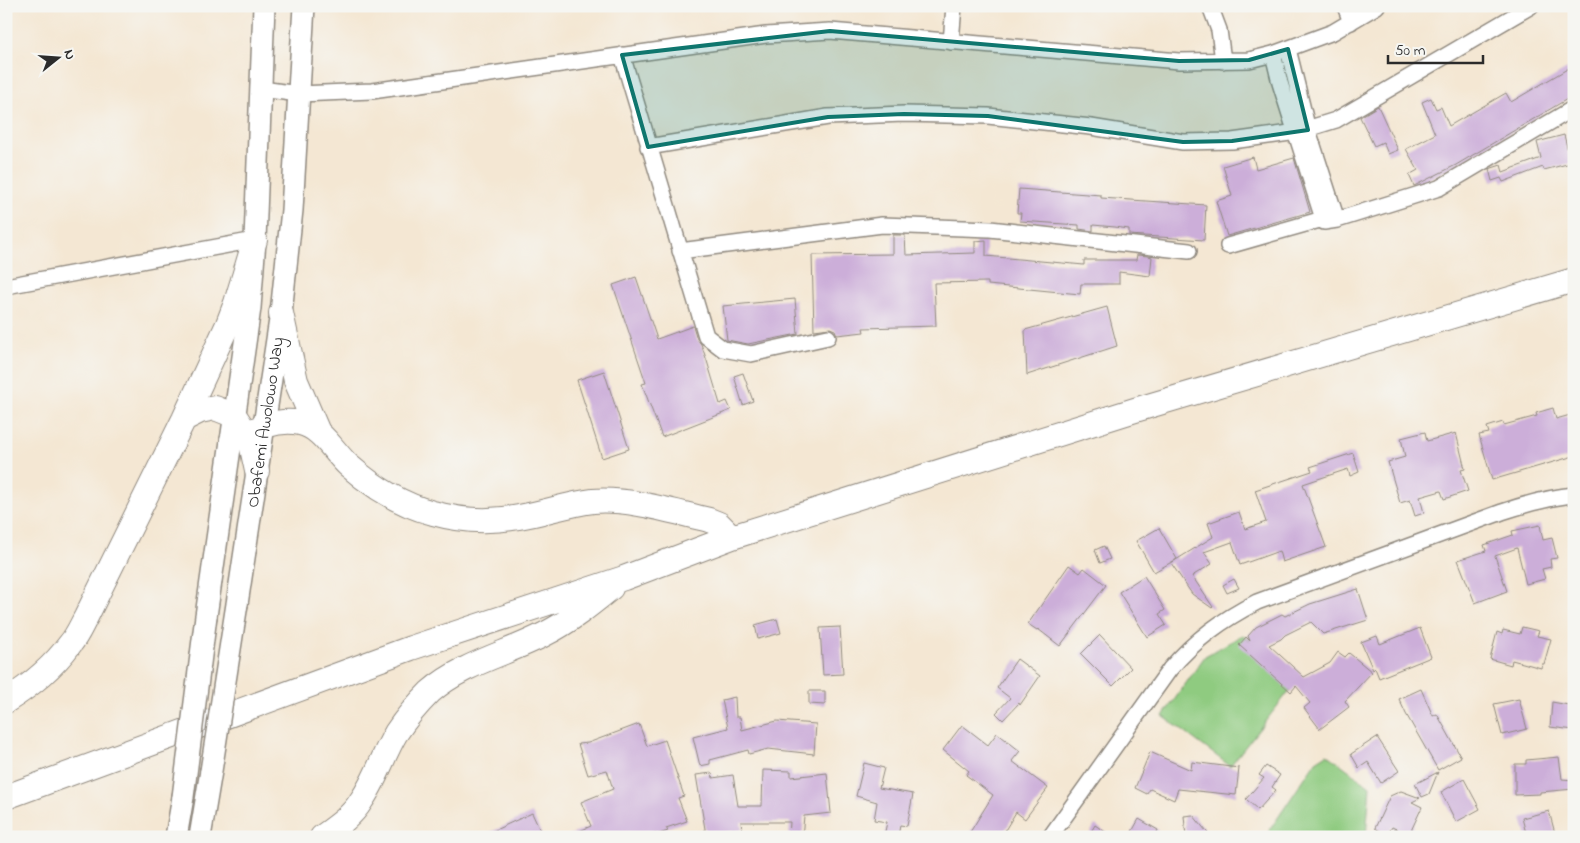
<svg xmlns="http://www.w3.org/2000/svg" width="1580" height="843" viewBox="0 0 1580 843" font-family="'Indie Flower',sans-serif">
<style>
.green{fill:#8fcb80;stroke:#5d7b56}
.building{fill:#ccaed9}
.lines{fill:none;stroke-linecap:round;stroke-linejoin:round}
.minor-casing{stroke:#90897f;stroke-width:18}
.secondary-casing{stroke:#90897f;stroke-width:24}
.primary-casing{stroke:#90897f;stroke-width:26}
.minor{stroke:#fff;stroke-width:15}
.secondary{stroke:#fff;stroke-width:21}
.primary{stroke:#fff;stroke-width:24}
.secondary-bridge-casing{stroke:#90897f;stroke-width:24;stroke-linecap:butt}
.secondary-bridge{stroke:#fff;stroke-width:21}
.marked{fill:#0f766e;fill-opacity:0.2;stroke:#0f766e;stroke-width:4;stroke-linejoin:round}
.labels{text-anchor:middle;stroke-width:5;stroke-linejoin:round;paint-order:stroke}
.street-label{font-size:18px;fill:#2b2b2b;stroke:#f6f6f2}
</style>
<rect width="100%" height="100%" fill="#f6f6f2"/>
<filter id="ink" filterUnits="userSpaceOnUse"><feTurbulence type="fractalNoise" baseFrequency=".02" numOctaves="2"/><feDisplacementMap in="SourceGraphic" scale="10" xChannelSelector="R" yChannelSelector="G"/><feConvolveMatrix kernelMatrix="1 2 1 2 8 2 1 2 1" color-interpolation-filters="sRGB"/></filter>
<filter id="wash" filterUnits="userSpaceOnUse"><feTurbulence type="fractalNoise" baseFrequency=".0096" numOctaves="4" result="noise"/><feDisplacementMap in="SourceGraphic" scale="20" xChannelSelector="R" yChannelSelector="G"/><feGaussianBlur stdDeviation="1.12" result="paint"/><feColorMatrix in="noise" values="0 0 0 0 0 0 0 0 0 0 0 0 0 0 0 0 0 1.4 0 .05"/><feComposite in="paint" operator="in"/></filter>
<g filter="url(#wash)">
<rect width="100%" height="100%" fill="#f4e7d3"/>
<path class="green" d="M1243,635L1298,680L1230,766L1163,716L1205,656Z
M1327,754L1370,786L1366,837H1265L1316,761Z"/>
<g id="blocks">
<path class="building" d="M1574,65V95L1456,165L1414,186L1409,175L1418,170L1406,149L1435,134L1422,102L1431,98L1436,109L1441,107L1449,126L1506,93L1511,102Z
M1378,106L1398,150L1388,154L1383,142L1374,146L1360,117Z
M1564,135L1571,163L1544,170L1543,167L1503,182L1501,178L1492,181L1489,169L1501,165L1503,172L1541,158L1537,142Z
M1253,157L1256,169L1294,158L1310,212L1227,236L1216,201L1232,196L1223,166Z
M1019,189L1101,195V198L1206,205L1204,240L1129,235V229L1115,227L1093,225V231L1079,229V225L1020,221L1021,213H1017Z
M893,235H905L906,255L975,253V241L986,240V256L1084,265V260H1136L1137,255L1148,256L1152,257L1150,276L1119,272V284H1081L1080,294L988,285V282L934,283L936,326L863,328L864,332L837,335L835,330L830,328L814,330L812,255L893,254Z
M636,277L657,339L693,326L697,339L701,344L707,361L720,404L727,401L731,410L662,437L642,384L646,383L613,285Z
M795,299L798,334L748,344L727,340L723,306Z
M1107,307L1117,346L1027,375L1025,330Z
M604,371L629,449L602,458L577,380Z
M743,373L753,401L743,405L734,376Z
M1553,408L1556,419L1574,414V456L1492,480L1479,435L1489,433L1487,427L1503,422L1504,425L1537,416L1536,413Z
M1425,432L1427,441L1456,433L1465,469L1461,470L1468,491L1444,499L1441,491L1420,497L1424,513L1415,516L1410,500L1400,503L1388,462L1405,457L1401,438Z
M1353,453L1359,472L1350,476L1348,469L1303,484L1326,547L1282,562L1279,551L1240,565L1232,542L1204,552L1212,564L1192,576L1213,607L1212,608L1192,594L1171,563L1213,537L1208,523L1239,512L1245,529L1266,522L1255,490L1312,471L1310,467Z
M1540,525L1543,540L1552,538L1557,558L1550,559L1551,567L1542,569L1545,579L1526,584L1517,548L1495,556L1507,591L1475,603L1458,560L1486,551L1484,545L1513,535L1512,531Z
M1159,528L1177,559L1154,572L1136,541Z
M1104,546L1110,559L1100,563L1095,550Z
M1069,565L1080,573L1084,568L1106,585L1060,646L1038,629L1037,630L1028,624Z
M1144,576L1165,610L1159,614L1166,625L1147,637L1119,592Z
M1234,579L1239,588L1227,593L1223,585Z
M1358,589L1368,620L1323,634L1311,622L1285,635L1281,639L1269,645L1304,677L1330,663L1338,652L1345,657L1349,653L1372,672L1345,701L1349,707L1320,729L1304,708L1310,703L1296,686L1291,692L1239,645L1246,637L1250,641L1248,636L1256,627L1282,614L1285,616L1310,604Z
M777,619L781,633L758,639L755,625Z
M840,627L843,674L823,675L820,628Z
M1522,627L1539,631L1537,636L1551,639L1544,664H1542L1541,668L1512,660L1511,665L1490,659L1497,632L1502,634L1503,630L1520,634Z
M1420,628L1431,657L1379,678L1375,668L1373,670L1361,642L1377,636L1380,644Z
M1100,635L1131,668L1113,686L1081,654Z
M1017,659L1040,676L1020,705L1019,703L1003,720L996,713L1010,698L997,688Z
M1421,689L1433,716L1437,714L1461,757L1438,770L1406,714L1399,699Z
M809,691H825V705L809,704Z
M735,697L736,717H740L742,730L777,721L816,724L814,754L768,749L749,754L748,750L710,760V764L700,766L693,737L728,728L722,700Z
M1519,699L1527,729L1502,735L1494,704Z
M1552,702L1574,706V730L1550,727Z
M639,724L647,746L665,740L684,796L678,798L687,821L666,828L668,831L656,835L655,833L645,837H566L591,826L581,802L613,789L607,770L588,775L578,744L588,743Z
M962,725L988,745L997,733L1020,751L1012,761L1048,788L1025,819L1016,812L1001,837H967L993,795L966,775L969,771L943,750Z
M1377,737L1399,771L1381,783L1368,762L1359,768L1351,754Z
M1150,752L1191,770L1192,762L1239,768L1236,795L1178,789L1174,800L1150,789L1147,794L1135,788Z
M1559,757L1562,779L1574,780V789L1540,792V794L1515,795V764H1526V760Z
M864,763L884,768L879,788L913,794L907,826L900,825L898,837L884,836L887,822L874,820L877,802L856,796Z
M1266,766L1280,775L1272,787L1276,790L1258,810L1246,799L1264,778L1259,775Z
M763,770L791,771V777L827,773L831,813L804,816L802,837H789L790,822H741L742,830L706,835L696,775L712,773L713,778L733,775L738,806H762Z
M1438,772L1429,794L1422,797L1415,784Z
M1464,779L1480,809L1456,822L1441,792Z
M1401,791L1420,798L1412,802L1422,807L1409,835L1392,827L1387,835L1375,828L1390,796Z
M1549,811L1556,837H1527L1522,818Z
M532,813L543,837H480Z
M1193,815L1211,837H1186L1184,816Z
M1139,819L1158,830L1155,837H1129Z
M1095,825L1113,837H1088Z"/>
</g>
</g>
<g filter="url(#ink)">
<use href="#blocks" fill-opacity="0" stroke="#90897f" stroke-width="1"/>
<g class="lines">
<defs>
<path id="minor" d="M1210,6L1219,30L1223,61
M1345,6L1351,22
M951,42L954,6
M1288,49L1308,130L1337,220
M1273,54L1280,83L1324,222L1337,220L1439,188L1574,108
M622,55L706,336L723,349L751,354L828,337
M261,89L299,94L372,91L766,35L830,31L1179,61L1249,60L1273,54L1333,32L1377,6
M648,147L828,117L904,114L988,116L1091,127L1183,142L1232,141L1297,132L1336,120L1531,6
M1228,246L1323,219
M680,251L882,225L990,229L1189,251
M6,286L255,240
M1050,837L1170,669C1196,639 1222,620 1257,602L1502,512C1526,504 1549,497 1574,495"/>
<g id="secondary">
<path id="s1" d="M237,604L281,313L292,210L304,6"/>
<path d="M206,616L250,308L255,240L264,6"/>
<path d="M176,837L183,797"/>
<path d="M200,837L211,771"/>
</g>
<path id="primary" d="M281,313L296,381L318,432
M184,419L200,411L215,408L235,416L250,439L257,471
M232,440C253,430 276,418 300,423C321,427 333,451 348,465C372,486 402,505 433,513C461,521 491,522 519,517C544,513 568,504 593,501C630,498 673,512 709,520L719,524L732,537
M6,701C30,686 53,667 70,644C77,636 81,626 86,617L184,419L228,324L236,303L255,240
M6,797L411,648L624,578L732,537L1135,410L1574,280
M322,837C336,827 352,816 361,801C376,780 383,755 396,733C406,718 417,705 430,692C463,663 507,654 545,634C569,622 590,605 611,588"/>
</defs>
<use href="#minor" class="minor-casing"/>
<use href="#secondary" class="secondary-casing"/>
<use href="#primary" class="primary-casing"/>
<use href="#minor" class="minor"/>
<use href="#secondary" class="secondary"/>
<use href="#primary" class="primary"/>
<defs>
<path id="secondary-bridge" d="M211,771L237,604
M183,797L206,616"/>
</defs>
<use href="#secondary-bridge" class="secondary-bridge-casing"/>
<use href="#secondary-bridge" class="secondary-bridge"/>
</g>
</g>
<path class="marked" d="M830,31L1179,61L1249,60L1288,49L1308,130L1232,141L1183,142L988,116L904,114L828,117L648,147L622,55Z"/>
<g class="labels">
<g class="street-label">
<text dy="6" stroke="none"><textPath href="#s1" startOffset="184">Obafemi Awolowo Way</textPath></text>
</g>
</g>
<rect width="1580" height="843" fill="none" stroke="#f6f6f2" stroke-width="25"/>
<g transform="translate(58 58) rotate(73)" stroke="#f6f6f2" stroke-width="4" paint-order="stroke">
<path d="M0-4L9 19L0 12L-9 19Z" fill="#2b2b2b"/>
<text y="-8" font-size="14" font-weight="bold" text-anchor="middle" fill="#2b2b2b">N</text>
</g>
<path d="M1388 55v8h95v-8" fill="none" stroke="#2b2b2b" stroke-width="2.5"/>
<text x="1395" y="55" font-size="15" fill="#2b2b2b" stroke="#f6f6f2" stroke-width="4" paint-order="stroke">50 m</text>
</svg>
